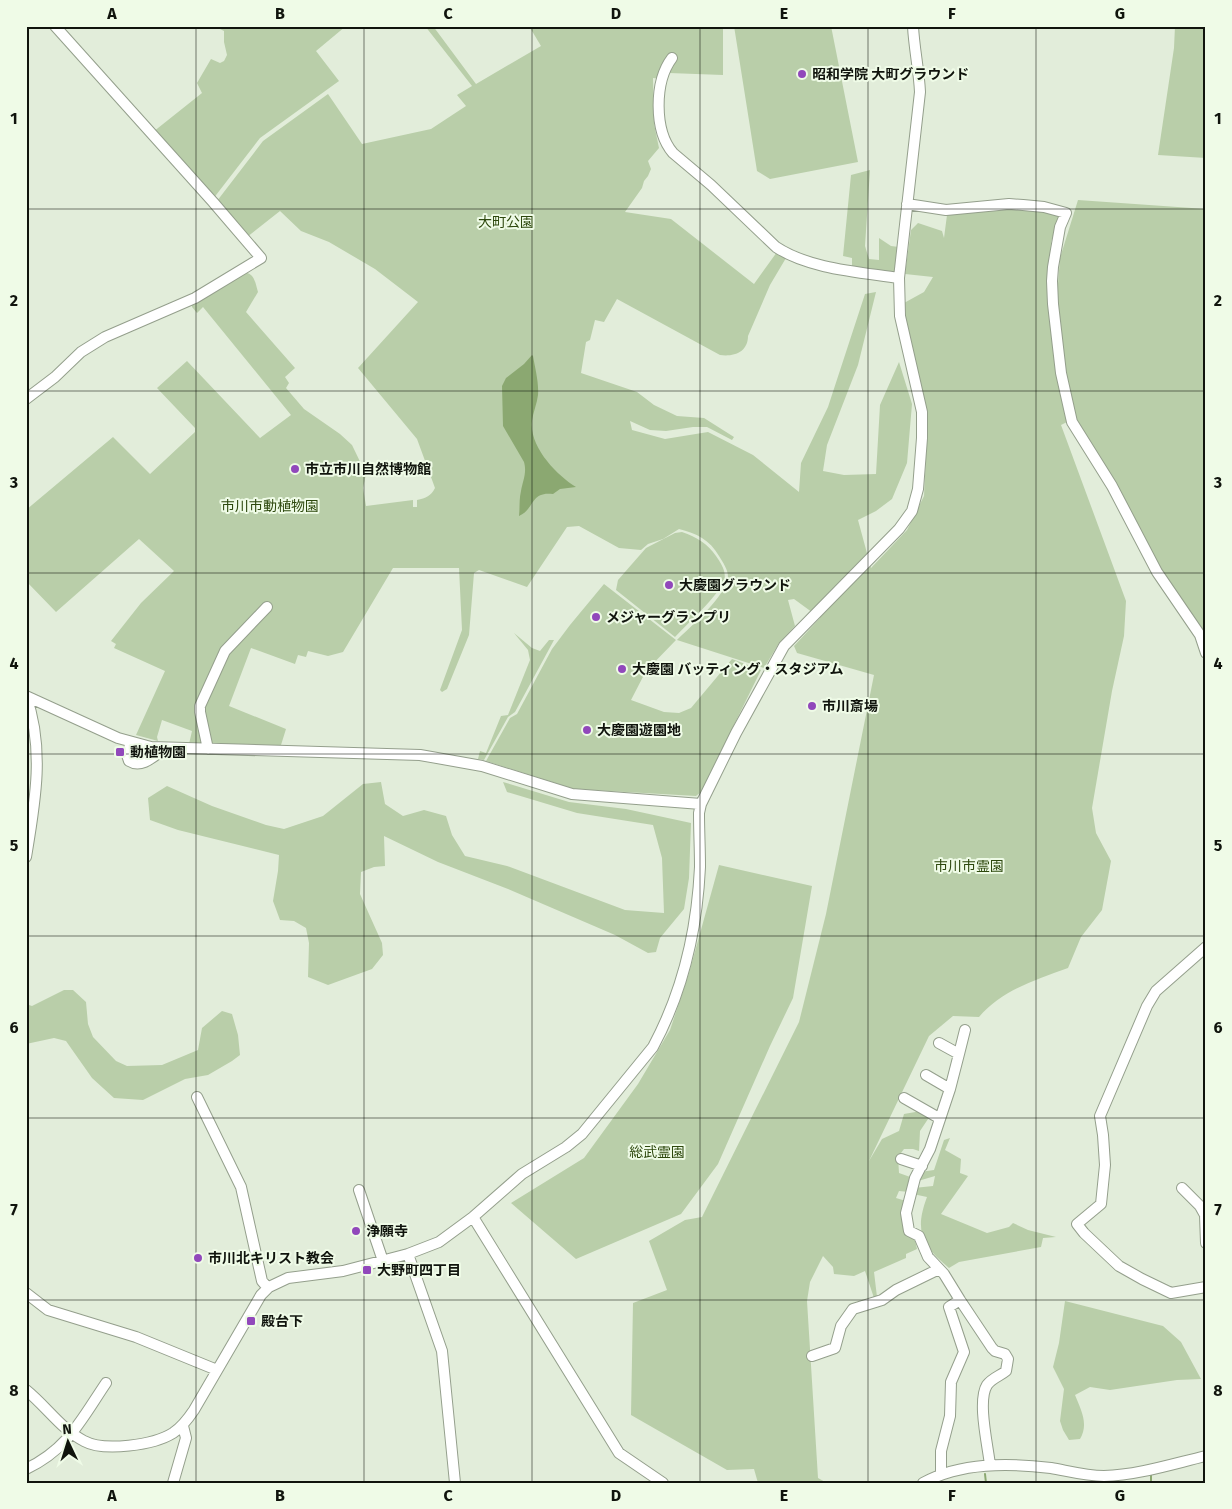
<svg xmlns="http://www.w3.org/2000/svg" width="1232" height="1509" viewBox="0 0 1232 1509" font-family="'Fira Sans','Noto Sans JP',sans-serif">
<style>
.green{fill:#b9cea9}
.water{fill:#8ba871}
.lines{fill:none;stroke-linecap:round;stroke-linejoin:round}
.stream{stroke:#8ba871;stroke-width:2}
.minor-casing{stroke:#949f8c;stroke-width:12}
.minor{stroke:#fff;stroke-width:10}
.grid{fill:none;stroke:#10140d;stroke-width:1;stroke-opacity:0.55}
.poi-dot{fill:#9148bb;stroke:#effbe7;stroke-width:2}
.labels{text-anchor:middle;stroke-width:4;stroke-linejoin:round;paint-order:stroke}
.poi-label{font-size:14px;font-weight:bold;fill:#10140d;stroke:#effbe7;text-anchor:start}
.park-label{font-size:14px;fill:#2d480d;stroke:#effbe7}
.neatline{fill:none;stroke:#10140d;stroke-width:2}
.grid-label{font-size:16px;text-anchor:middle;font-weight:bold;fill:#10140d}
</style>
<rect width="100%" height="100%" fill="#e2edda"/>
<path class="green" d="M214,26H346L316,51L339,81L260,138L213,199L153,132L202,93L197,83L211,59L220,63L224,61L227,55L224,42V31Z
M425,26H433L476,84L541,46L529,26H723V75L669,73L661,79L653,78L654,124L659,148L648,161L651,169L648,176L644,181L642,188L625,212L671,219L754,284L777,252L786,258L770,285L748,336C748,352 734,357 720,355L617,299L604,322L595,320L590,340L586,342L581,373L637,392L654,405L677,416L704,418L734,437L732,440L707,427H693L666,431L650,430L630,421L632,430L665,439L708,432L753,455L799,492L801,463L828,407L865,294L876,292L858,365L827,445L823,471L844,475L876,474L880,405L899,362L912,404L907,463L892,499L876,511L858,520L871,568L907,530L924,496L928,415L907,326L904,303L924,292L933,277L905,274L911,230L918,223L942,231L944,238L947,215L1014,208L1060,215L1051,242L1049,286L1069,421L1061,425L1126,601L1124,636L1112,691L1092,808L1096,833L1111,861L1102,910L1081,937L1068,968C1035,980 1002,990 979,1017L953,1016L929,1036L869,1161L882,1139L899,1131L904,1114L921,1111L930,1116L920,1131L919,1151L913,1149H904L898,1157L899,1173L913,1178L909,1192L899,1191L896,1198L906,1201L917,1249L906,1254V1258L874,1272L877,1297L874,1298L865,1271L854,1276L834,1274L833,1267L823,1256L810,1282L807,1301L818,1478L827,1483H758L754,1469L727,1470L631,1415L633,1303L667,1290L649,1241L685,1220L702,1217L799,1022L826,914L874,675L797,653L794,646L820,618L794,599L788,600L795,626L779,643L764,668L677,640C690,627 727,595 728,577C728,569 723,563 719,556C710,540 696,533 679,529L663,539L648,544L641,550L619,548L579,526L567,527L527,587L479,570L474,573L469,635L447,689L442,692L440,690L462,630L459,568H393L343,652L328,656L308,651L306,657L298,655L295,664L251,648L229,706L286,729L281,745L189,744L192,731L162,720L157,737L158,741L136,735L165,671L114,648L116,644L111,641L141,603L174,571L139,539L56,612L26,581V510L113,437L150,474L195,432V428L157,388L187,361L260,438L291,415L203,307L197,313L192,307V304L245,272C255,275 255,282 258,292L246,312L295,368L285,377L289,383L286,388L304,409L340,434L352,445L366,474L363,488L366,506L413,500V507H417V500C426,498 431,496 435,488L417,439L358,368L418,302L375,269L329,242L301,231L280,211L247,237L217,201L263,141L328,94L362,144L431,129L466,106L457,95L472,86Z
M734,26H831L858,162L770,179L757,171Z
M1175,26H1206V158L1158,155L1174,48Z
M870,170L865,246L869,259L879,260V238L891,246L899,247L896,270L892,273L852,267V258L843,256L851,175Z
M1078,200L1206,209V635L1159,568L1075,421L1062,353L1057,296L1060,258Z
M682,532C697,537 708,544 716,556C721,563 727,572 724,581C719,595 687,624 675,637L616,590L618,580L646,548L675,533Z
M604,584L676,640L646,671L631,700L664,712L679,713L691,708L732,659L761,670L701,792L696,796L574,789L486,761L510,718L517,714L552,649L570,625Z
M514,633L532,648L540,651L549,640H554L515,712L508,717L484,760L478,759L480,751L486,753L501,716L508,715L530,660L528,650Z
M381,782L385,804L403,816L424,810L446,816L452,835L465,856L507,866L625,910L664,913L662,858L653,825L577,813L507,792L503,782L569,802L626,809L691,823L689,878L684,909L660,938L656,952L648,953L615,935L508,889L438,862L384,836L385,866L374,867L361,872L360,894L382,943L383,955L372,969L328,985L308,977L309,943L306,928L294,921L280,920L273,901L278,871L279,855L178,830L150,820L148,798L167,786L212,806L266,825L284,829L323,816L363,784Z
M719,865L812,886L793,998L770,1046L718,1164L681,1214L576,1259L511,1203L584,1158L638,1084L670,1030L689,973Z
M64,990H73L86,1002L88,1024L93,1037L116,1061L127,1066L162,1065L198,1050L202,1028L222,1011L232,1014L238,1035L240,1055L232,1061L208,1075L185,1079L143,1100L114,1098L92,1078L66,1041L54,1038L26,1044V1004L32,1006Z
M950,1138L945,1150L961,1159L960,1173L968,1176L941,1214L987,1233L1009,1227L1013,1223L1028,1230L1056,1237L1043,1238L1041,1247L959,1262L949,1268C922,1245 914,1232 927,1197L913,1194L914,1188L933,1186L935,1176L918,1181L920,1172L934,1170L944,1140Z
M1065,1301L1163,1326L1181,1342L1201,1379L1177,1380L1110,1390L1090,1387L1075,1395C1081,1410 1089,1424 1080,1439L1069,1440L1063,1430L1060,1421L1064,1389L1053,1367L1059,1343Z"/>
<path class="water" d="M532,355L533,356C535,368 539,382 538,395C537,404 533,412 532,421C529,447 557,475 576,487L560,489L553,494C530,491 535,509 519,516C520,507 519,499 521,491C523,480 527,473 524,462L503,426L502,386L506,378L524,364Z"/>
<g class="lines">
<path class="stream" d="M985,1474L986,1483
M1151,1475V1483"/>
<defs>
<path id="minor" d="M672,58C654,82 654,131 673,153L711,185L776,247C809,269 860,272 899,278
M907,204L946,210L1009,204L1023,205L1044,207L1066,213L1060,227L1053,267L1052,281L1053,304L1061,373L1072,422L1112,486L1157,572L1200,635L1206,653
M26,399L55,377L81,352L105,337L195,298L261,258L213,202L55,26
M26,696L118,738L151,747L420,755L482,766L572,794L701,804
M131,742L127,755L129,761C142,769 154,756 165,748
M208,749L200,712V706L225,651L267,607
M26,857C35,803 45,749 26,696
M1206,947L1156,991L1147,1006L1100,1116L1103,1135L1105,1165L1101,1204L1077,1224L1084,1233L1119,1266L1142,1279L1171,1293L1206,1287
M939,1043L959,1054L950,1089L930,1149L915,1178L906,1213L909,1231L919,1236L928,1257L944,1274L960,1300L949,1307L964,1352L951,1382L950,1416L941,1451V1474
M959,1054L965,1030
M926,1075L950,1089
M197,1097L241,1187L262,1281L268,1288
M904,1098L939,1118
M901,1159L922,1166
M1182,1188L1200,1206L1205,1215L1206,1243
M359,1190L383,1261
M473,1217L619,1453L663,1483
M408,1254L442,1351L455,1483
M26,1293L48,1310L136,1337L217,1370
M960,1300L992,1348L995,1351L1005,1354L1008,1359L1006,1371C1000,1376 992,1378 987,1385C977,1401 988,1446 990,1465
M812,1356L835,1348L841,1326L853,1309L882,1300L896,1290L939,1269
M26,1390C46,1406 62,1430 84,1441C104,1452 154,1445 173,1433C182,1427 188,1419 194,1410L261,1295L269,1287L288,1278L343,1271L408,1254L439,1242L473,1217L522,1174L566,1147L582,1134L653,1047C683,991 697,931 700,867C700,849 699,831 699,813L701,804L736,733L784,646L899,529L912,511L918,489L922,438V412L900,316L899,278L920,92C919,70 914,48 913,26
M26,1469C68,1449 81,1420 106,1383
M173,1483L186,1438L183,1426
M923,1483C961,1462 1009,1463 1051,1468C1068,1471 1086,1476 1104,1476C1138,1475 1172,1464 1206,1456"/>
</defs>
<use href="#minor" class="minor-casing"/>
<use href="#minor" class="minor"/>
</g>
<path class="grid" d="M196,26V1483M364,26V1483M532,26V1483M700,26V1483M868,26V1483M1036,26V1483M26,209H1206M26,391H1206M26,573H1206M26,754H1206M26,936H1206M26,1118H1206M26,1300H1206"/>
<g class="poi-dot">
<circle cx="802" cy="74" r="5"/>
<circle cx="295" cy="469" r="5"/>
<circle cx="669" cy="585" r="5"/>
<circle cx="596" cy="617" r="5"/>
<circle cx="622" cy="669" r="5"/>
<circle cx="812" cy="706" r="5"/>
<circle cx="587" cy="730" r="5"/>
<rect x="115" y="747" width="10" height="10" rx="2.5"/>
<circle cx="356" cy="1231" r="5"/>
<circle cx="198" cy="1258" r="5"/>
<rect x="362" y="1265" width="10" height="10" rx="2.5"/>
<rect x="246" y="1316" width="10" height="10" rx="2.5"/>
</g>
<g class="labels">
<g class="poi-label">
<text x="812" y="79">昭和学院 大町グラウンド</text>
<text x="305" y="474">市立市川自然博物館</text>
<text x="679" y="590">大慶園グラウンド</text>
<text x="606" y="622">メジャーグランプリ</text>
<text x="632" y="674">大慶園 バッティング・スタジアム</text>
<text x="822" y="711">市川斎場</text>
<text x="597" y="735">大慶園遊園地</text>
<text x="130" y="757">動植物園</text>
<text x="366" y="1236">浄願寺</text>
<text x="208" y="1263">市川北キリスト教会</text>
<text x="377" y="1275">大野町四丁目</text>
<text x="261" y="1326">殿台下</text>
</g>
<g class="park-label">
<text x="506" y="227">大町公園</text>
<text x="270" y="511">市川市動植物園</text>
<text x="969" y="871">市川市霊園</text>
<text x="657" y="1157">総武霊園</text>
</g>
</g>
<rect width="1232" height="1509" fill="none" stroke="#effbe7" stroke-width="55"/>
<g transform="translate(68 1442) rotate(356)" stroke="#effbe7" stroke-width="4" paint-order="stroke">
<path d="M0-4L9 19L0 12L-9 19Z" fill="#10140d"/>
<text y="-8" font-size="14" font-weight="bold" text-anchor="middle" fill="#10140d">N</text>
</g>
<rect x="28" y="28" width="1176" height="1454" class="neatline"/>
<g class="grid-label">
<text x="112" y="19">A</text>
<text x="280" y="19">B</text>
<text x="448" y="19">C</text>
<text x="616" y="19">D</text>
<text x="784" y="19">E</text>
<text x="952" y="19">F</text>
<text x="1120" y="19">G</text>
<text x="14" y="124">1</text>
<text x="1218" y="124">1</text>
<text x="14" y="306">2</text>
<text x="1218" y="306">2</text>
<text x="14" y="488">3</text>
<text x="1218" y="488">3</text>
<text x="14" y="669">4</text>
<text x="1218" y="669">4</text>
<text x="14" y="851">5</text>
<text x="1218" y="851">5</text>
<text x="14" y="1033">6</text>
<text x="1218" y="1033">6</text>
<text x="14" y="1215">7</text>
<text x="1218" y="1215">7</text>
<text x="14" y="1396">8</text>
<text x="1218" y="1396">8</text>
<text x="112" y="1501">A</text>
<text x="280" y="1501">B</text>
<text x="448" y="1501">C</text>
<text x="616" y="1501">D</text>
<text x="784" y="1501">E</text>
<text x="952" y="1501">F</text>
<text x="1120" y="1501">G</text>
</g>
</svg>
